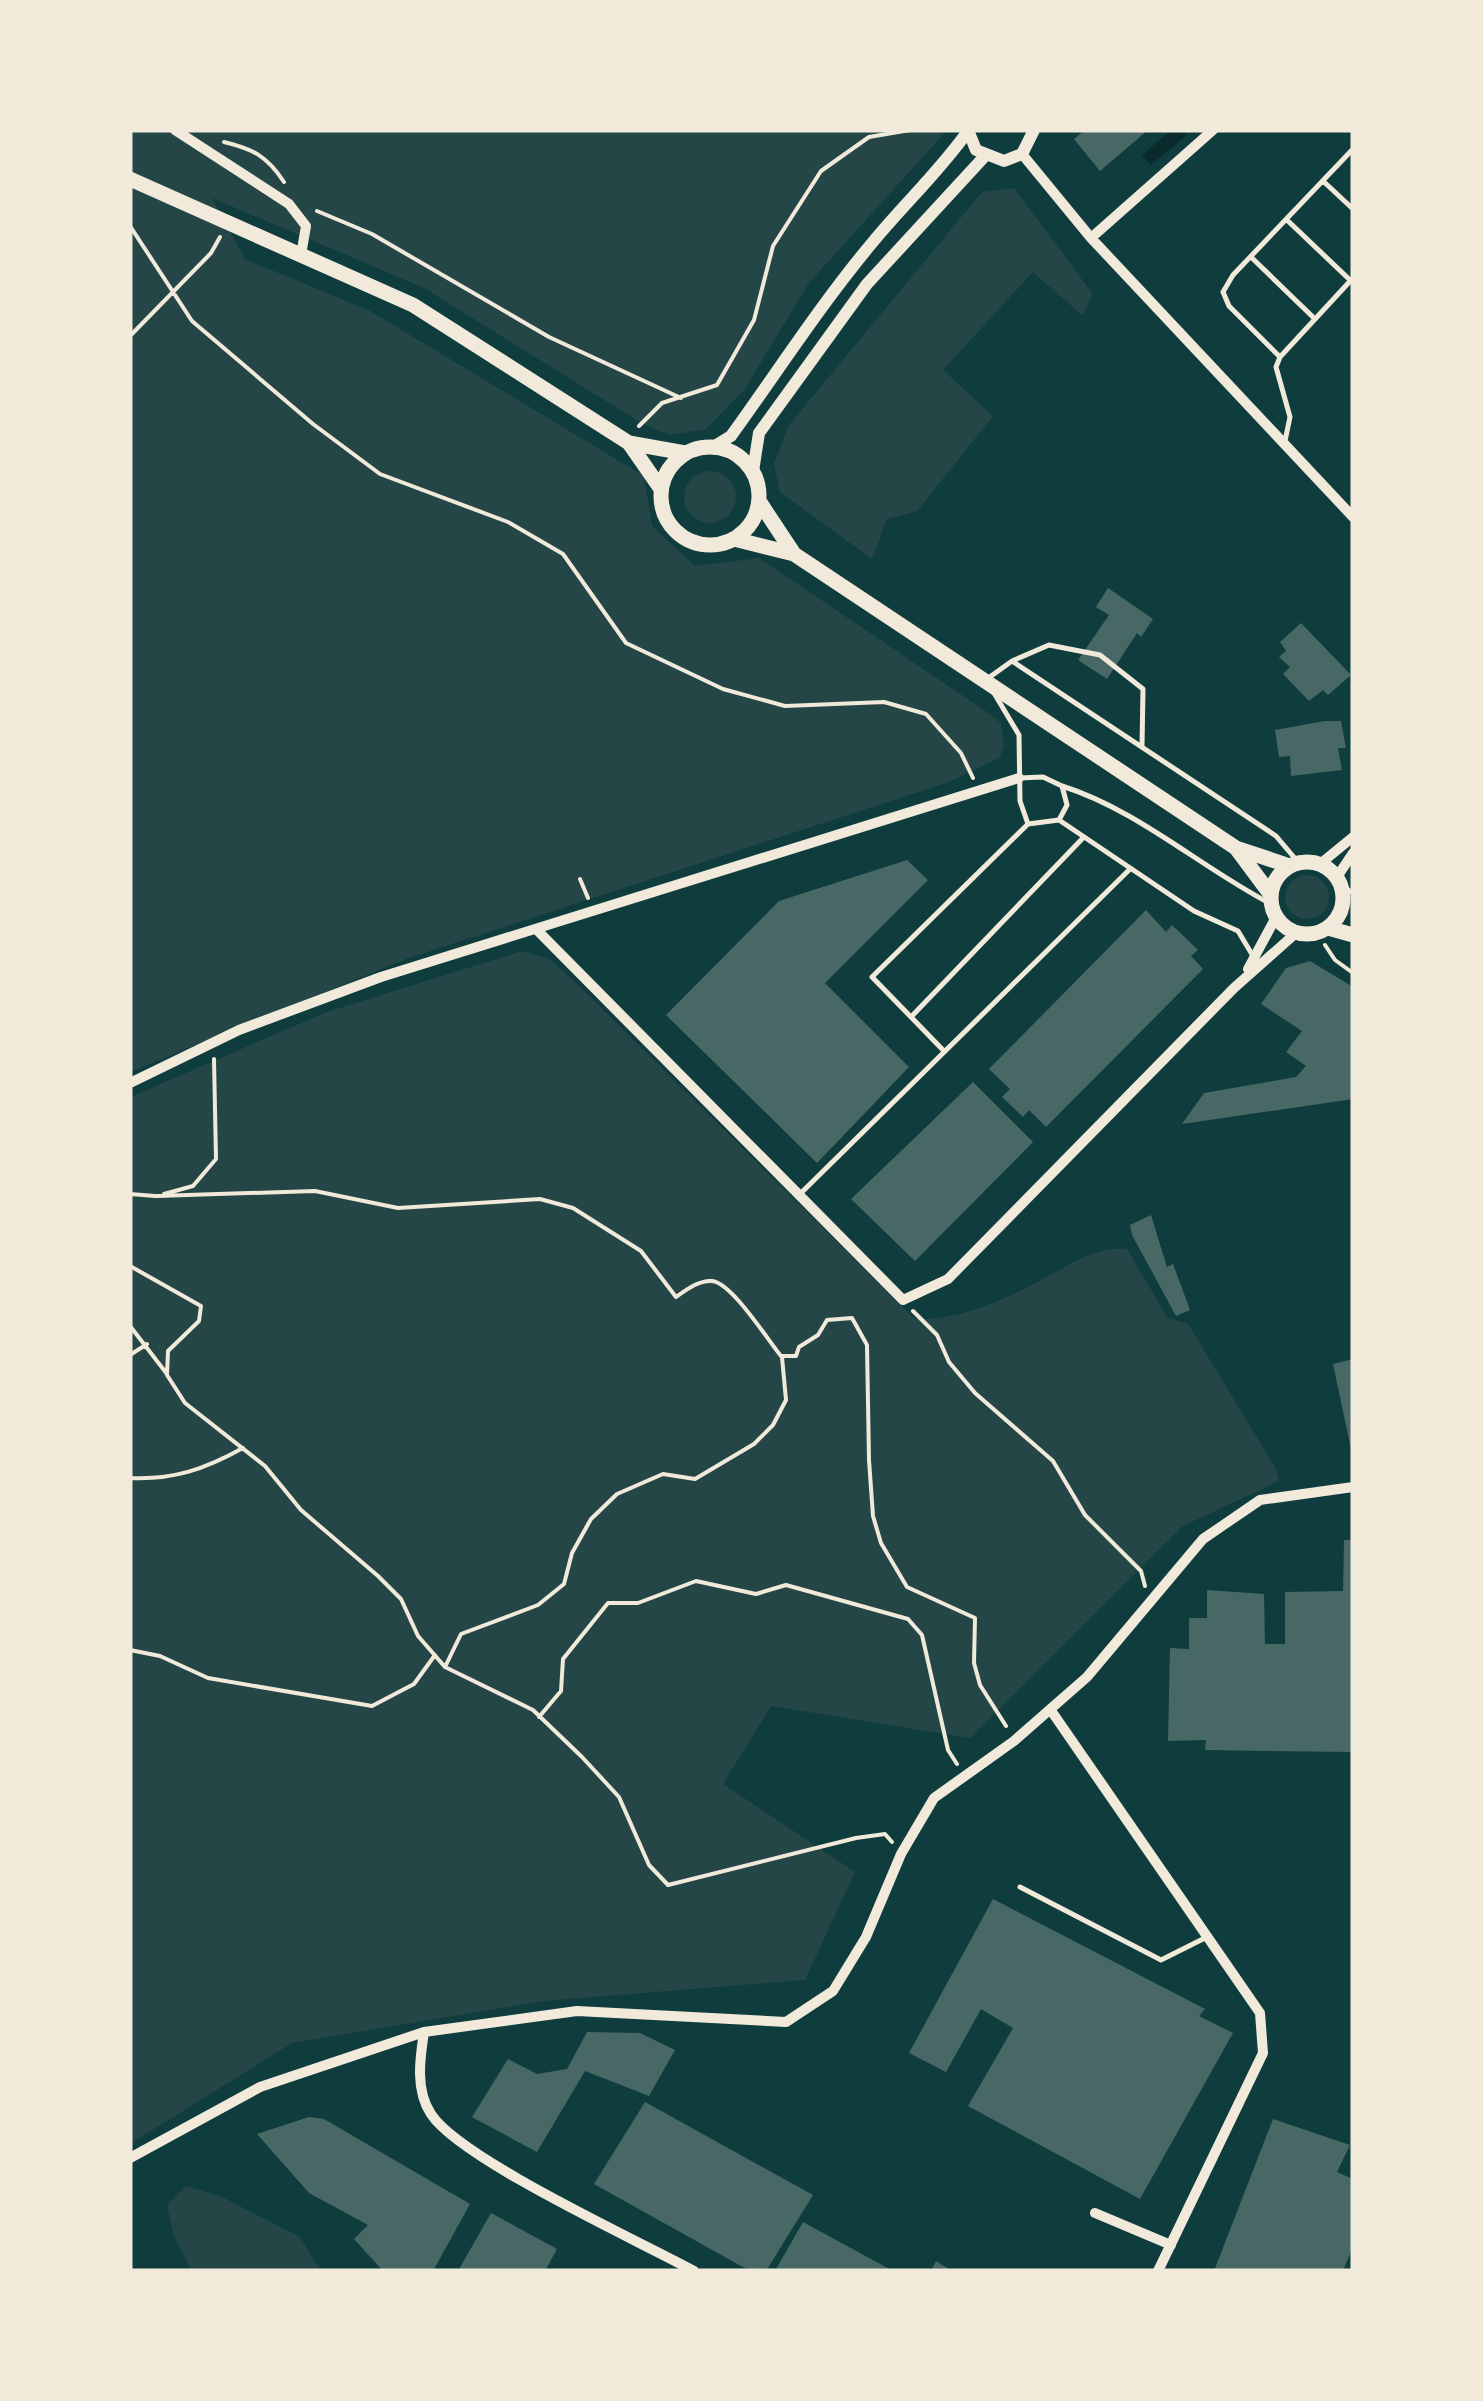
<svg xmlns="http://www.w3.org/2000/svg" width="1483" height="2401" viewBox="0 0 1483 2401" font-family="Poppins,sans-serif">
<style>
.green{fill:#244646}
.water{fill:#0a2a2b}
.building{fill:#486865}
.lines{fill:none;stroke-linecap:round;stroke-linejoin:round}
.path{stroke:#f1e9da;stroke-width:4}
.service{stroke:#f1e9da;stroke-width:5}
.minor{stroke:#f1e9da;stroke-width:10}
.tertiary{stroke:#f1e9da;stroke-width:12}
.primary{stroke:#f1e9da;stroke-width:15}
</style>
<rect width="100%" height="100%" fill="#0f3d3e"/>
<path class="green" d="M130,130H947L809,283L744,390L706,429L670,435L643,424L424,288L212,198L245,259L370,311L644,476L652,526L695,566L759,558L987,712L1001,723L1004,747L999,758L949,782L406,959L130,1072Z
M1014,188L1092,293L1083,316L1033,272L943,370L993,416L917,511L887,519L872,559L780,492L774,464L789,425L982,192Z
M684 497a26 26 0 1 1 52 0a26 26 0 1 1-52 0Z
M1285 897a22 22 0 1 1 44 0a22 22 0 1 1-44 0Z
M522,951L549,959L573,980L915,1319C954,1321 999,1302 1034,1284C1066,1268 1091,1246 1127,1249L1168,1318L1188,1324L1275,1467L1279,1481L1183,1526L970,1738L771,1706L723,1784L855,1872L805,1980L544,2001L292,2043L130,2144V1097L327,1012Z
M186,2186L222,2197L300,2237L321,2271H192L174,2236L167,2205Z"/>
<path class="water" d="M1171,130L1188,134L1151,165L1142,155Z"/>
<path class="building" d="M1085,130H1148L1100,171L1074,139Z
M1108,588L1153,619L1141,637L1137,633L1107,679L1078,660L1109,615L1096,607Z
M1301,623L1351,675L1328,695L1323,690L1309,701L1283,674L1290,667L1279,657L1286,651L1280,642Z
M1325,721H1341L1346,748H1338L1342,770L1291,776L1290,756L1279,757L1275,730Z
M907,860L928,880L825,983L909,1067L817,1163L666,1015L779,901Z
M1146,910L1166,932L1172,925L1198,950L1191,956L1203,969L1046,1127L1029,1110L1023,1117L1002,1097L1010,1089L989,1069Z
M1310,961L1353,987V1099L1182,1124L1204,1093L1296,1077L1306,1066L1286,1052L1302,1031L1261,1004L1286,968Z
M973,1082L1033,1142L915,1261L851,1199Z
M1151,1215L1167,1267L1173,1264L1190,1310L1176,1316L1132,1235L1130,1225Z
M1353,1359V1449H1351L1333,1364Z
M1344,1540H1353V1752L1205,1750L1206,1740L1168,1741L1170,1648L1189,1649V1618H1207V1590L1264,1594L1265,1644H1285V1592L1343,1591Z
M993,1899L1205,2009L1199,2016L1233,2033L1140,2199L968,2106L1013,2028L981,2009L946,2072L909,2053Z
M587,2032L640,2033L675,2050L649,2096L585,2071L537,2152L472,2117L508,2059L537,2074L567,2069Z
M645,2102L813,2195L766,2271H750L594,2184Z
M309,2117L324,2119L470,2204L433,2271H383L354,2239L368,2225L309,2193L257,2134Z
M1273,2119L1350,2145L1337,2172L1353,2179V2246L1343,2271H1214Z
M491,2213L557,2249L545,2271H458Z
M803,2222L893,2271H775Z
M936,2261L952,2271H931Z"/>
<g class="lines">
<path class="path" d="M224,142C253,149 267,156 284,182
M317,211L372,234L549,337L681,398
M130,226L192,321L313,424L380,474L508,522L563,554L626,643L723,689L785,706L884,702L926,714L961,753L973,778
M130,336L211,253L220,237
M639,426L662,403L717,385L754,320L773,246L821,171L869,137L910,130
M580,879L588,898
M1325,945L1335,960L1353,973
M130,1194L155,1196
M164,1194L193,1186L216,1159L214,1059
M157,1196L315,1191L398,1208L540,1199L573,1208L641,1251L676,1297C686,1290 699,1280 712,1281C732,1283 767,1339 781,1356H796L799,1347L818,1335L827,1320L852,1318L867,1345L869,1460L873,1516L881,1543L907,1587L975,1618L974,1663L980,1685L1006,1726
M130,1266L201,1306L199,1321L168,1351L167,1375L185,1403L265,1466L301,1510L378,1576L401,1599L418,1636L445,1667L533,1710L582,1757L619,1797L649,1865L668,1885L856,1838L885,1834L892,1842
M913,1311L937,1335L949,1362L975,1393L1053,1461L1085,1515L1141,1571L1145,1586
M130,1326L167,1374
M130,1355L147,1344
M130,1478C174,1480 205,1469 243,1448
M130,1650L160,1656L208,1678L372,1706L414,1684L435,1655
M445,1667L461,1634L538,1605L564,1584L572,1553L591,1519L617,1494L663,1474L695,1479L754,1444L773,1425L786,1400L782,1357
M539,1717L561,1691L563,1659L608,1603H638L696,1581L756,1594L786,1585L908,1619L922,1635L948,1750L957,1764"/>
<path class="service" d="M1323,181L1353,209
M1287,220L1350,280
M1251,257L1315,319
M1280,357L1229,306L1223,292L1233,275L1353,149
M1285,441L1290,417L1276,367L1280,357L1353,278
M1012,661L1049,645L1100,655L1143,689L1142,746
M987,679L1012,661L1276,836L1298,862
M994,693L1019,735L1020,801L1028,824L872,977L911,1017L1082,839
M1019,778L1043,777L1062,786L1067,805L1059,820L1194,911L1238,931L1253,956
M1062,786C1138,810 1200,867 1271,904
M1028,824L1059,820
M1342,886L1353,893
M911,1017L943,1050
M801,1193L1130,869
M1020,1887L1161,1960L1207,1937"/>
<path class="minor" d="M175,130L289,204L306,226L301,255
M1022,154L1091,238L1353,517
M1091,238L1213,130
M1320,864L1353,837
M1337,877L1353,853
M536,929L903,1300L948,1279L1234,988L1296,933
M1248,969L1276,917
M130,1083L239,1030L381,977L1019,778
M1050,1709L1260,2013L1263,2053L1158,2271
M424,2032C420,2058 415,2090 431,2114C460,2159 639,2241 694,2271
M130,2158L260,2087L424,2032L577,2011L786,2022L833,1991L866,1937L901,1854L934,1798L1014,1741L1087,1677L1203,1539L1260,1500L1353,1487
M1095,2213L1171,2245"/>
<path class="tertiary" d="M968,130L976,150L1004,161L1022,154L1034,130
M713,447L731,436C778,371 821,304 872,243C904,204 939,172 968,131
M753,471L759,433L867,284L984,157"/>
<path class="primary" d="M130,179L413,305L629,443L661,489
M629,443L685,453
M661 496a49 49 0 1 1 98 0a49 49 0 1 1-98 0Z
M759,501L794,554L1236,848L1290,866
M734,539L794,554
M1236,848L1271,895
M1271 898a36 36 0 1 1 72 0a36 36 0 1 1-72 0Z
M1328,928L1353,935"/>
</g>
<rect width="1483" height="2401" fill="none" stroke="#f1e9da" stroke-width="265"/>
</svg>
